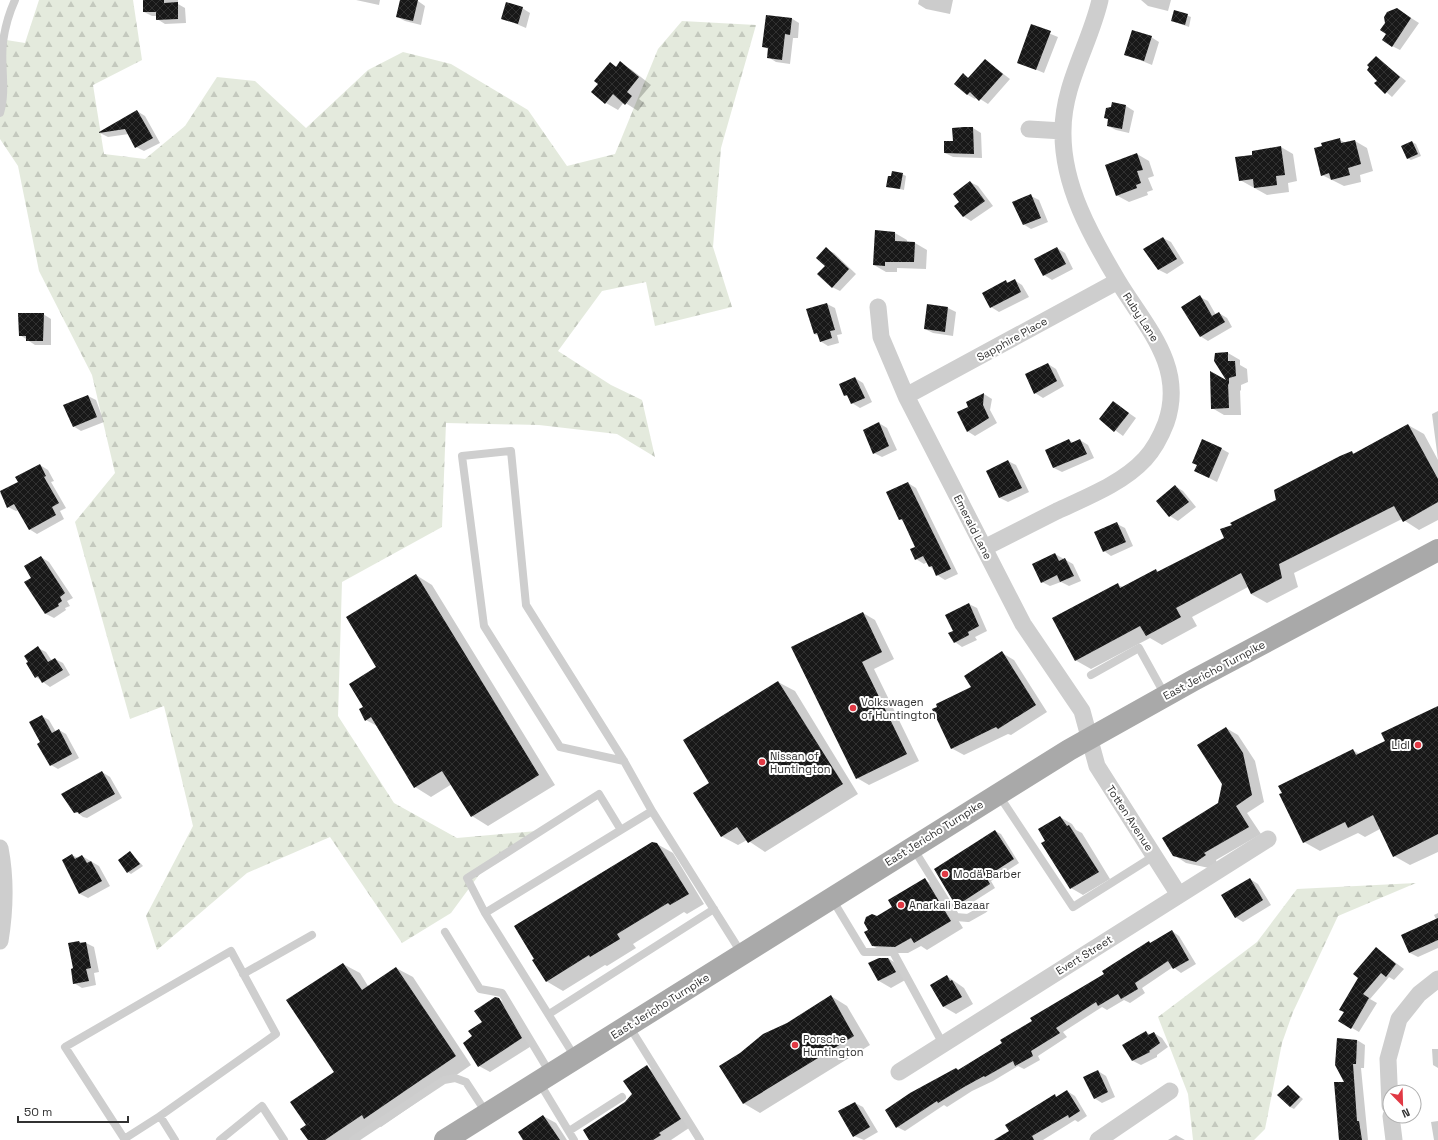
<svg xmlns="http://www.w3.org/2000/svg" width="1438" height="1140" viewBox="0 0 1438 1140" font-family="'Space Grotesk',sans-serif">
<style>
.forest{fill:url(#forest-firs)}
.shadow{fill:#0003}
.building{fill:url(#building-cross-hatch)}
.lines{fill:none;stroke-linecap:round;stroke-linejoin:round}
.lane{stroke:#cecece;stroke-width:8}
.street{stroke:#cecece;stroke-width:17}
.primary{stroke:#a9a9a9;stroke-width:22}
.poi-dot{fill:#e13944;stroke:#fff;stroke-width:1.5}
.labels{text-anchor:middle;stroke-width:4;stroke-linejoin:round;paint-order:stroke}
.street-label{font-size:11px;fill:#313131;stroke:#fff}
.poi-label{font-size:11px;fill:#313131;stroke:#fff;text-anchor:start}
</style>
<defs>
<pattern id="forest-firs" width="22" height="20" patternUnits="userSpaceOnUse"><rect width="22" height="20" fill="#e4eadd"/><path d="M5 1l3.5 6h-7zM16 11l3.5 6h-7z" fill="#c4c9be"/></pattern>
<pattern id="building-cross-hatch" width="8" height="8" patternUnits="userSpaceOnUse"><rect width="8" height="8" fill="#181818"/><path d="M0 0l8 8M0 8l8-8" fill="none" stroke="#313131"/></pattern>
</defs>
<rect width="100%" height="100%" fill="#fff"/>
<path class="forest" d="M39,0H133L142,60L93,85L104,154L145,159L185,126L217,77L255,81L306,128L368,70L403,52L451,64L528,110L567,166L615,154L658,49L682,21L756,25L721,148L713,247L732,307L655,326L646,282L602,291L558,351L611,385L642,400L655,457L617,434L539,425L446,423L442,527L342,582L338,716L394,803L457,838L537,831L484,868L451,913L402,943L330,837L247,873L157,950L146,916L193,826L164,706L130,719L75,522L115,473L92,375L39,271L18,166L0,139V39L25,43Z
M1416,883L1338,916L1293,1012L1282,1043L1265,1129L1254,1140H1193L1188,1094L1158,1017L1257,942L1297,889Z"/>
<path class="shadow" d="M144,0H178V4L185,8L186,23L165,24L157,19V16H152L144,12Z
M356,0H380L379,5Z
M401,0L418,1L425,6L421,25L405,21L397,17Z
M919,0H953L950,14L926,9L918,4Z
M1141,0H1171L1168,11L1148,6Z
M522,8L530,13L526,28L502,18Z
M1397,9L1419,23L1400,50L1392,46L1387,34Z
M1175,11L1191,17L1189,27L1172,21Z
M791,18L799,23L798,38H793L790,64L776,62L768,57L769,50L764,46Z
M1031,26L1058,37L1044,73L1018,62Z
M1151,37L1159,42L1152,65L1125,54Z
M1376,57L1406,81L1392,97L1376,83L1378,81Z
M985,60L1010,79L988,104L977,97L975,99L968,95L955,84L963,75L970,78Z
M610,63L617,67L620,63L632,70L651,85L639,99L644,103L638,111L624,102L618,110L606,103L600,84Z
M1126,106L1134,111L1129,133L1116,130L1108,126L1109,120L1105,118L1112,108Z
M137,111L145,116L160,143L144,151L136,147L129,134L108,137L100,133Z
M973,128L981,133L982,158L953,157L945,153L954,142Z
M1340,140L1346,143L1355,141L1367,148L1373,171L1360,175L1361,182L1344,186L1322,175Z
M1412,142L1416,144L1421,156L1411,160L1407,158Z
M1281,147L1293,154L1297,181L1288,183L1289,192L1267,195L1240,180L1253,156Z
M1137,154L1149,161L1154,176L1148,178L1153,190L1147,192L1148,195L1129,202L1116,195Z
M902,174L906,176L904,190L887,186Z
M970,182L978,186L993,206L971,221L963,216L960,202Z
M1031,196L1039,200L1048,222L1031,229L1023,224L1013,203Z
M895,233L907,240V242L915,243L927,250L926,269L897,268V272H886L874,265Z
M1163,238L1171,242L1184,263L1167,274L1159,270L1145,249Z
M1057,248L1065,253L1073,269L1052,280L1044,275Z
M826,249L834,253L856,274L840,291L832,287L826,266Z
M1014,280L1022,285L1029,297L999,312L991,307L1006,281L1009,283Z
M1200,297L1208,301L1216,315L1219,313L1227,318L1232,327L1208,341L1200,336Z
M827,304L835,308L842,334L837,335L839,343L828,346L820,341L819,336L814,334Z
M928,305L948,308L956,312L953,336L933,333L925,329Z
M43,314L51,319V345H35L20,335Z
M1228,353L1240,360V365L1247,369L1248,382L1241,385V391L1240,390L1241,415H1224L1212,408L1211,373L1229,383Z
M1048,364L1056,369L1064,386L1043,398L1035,393Z
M855,378L863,383L872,402L860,408L852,403L850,398L845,395Z
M984,394L992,399L990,410L997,423L975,436L967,431L969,407L967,403Z
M88,396L96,400L104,422L81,431L73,426Z
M1113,402L1136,418L1123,436L1100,419Z
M1438,411V520L1419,530L1402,519L1294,573L1298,587L1267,603L1251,594L1248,587L1192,617L1197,626L1162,645L1150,638L1091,669L1075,660L1118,585L1123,587L1156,570L1160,572L1225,539L1234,526L1277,501L1352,452L1355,454L1408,425L1424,434L1438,460L1432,414Z
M879,423L887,428L897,450L882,457L874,453Z
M1069,440L1074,443L1080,440L1088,445L1094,458L1062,472L1054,468L1047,451Z
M1222,449L1229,453L1217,482L1195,471Z
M1008,461L1016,465L1029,492L1008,502L1000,498L987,471Z
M40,465L48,470L54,481L51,482L66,508L60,511L64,519L37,534L29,529L19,510L16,511L8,507L0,493L19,482Z
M908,483L916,488L958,574L945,580L937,575L927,562L924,564L916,559L917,548L904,522L900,519Z
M1175,486L1183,491L1196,507L1178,521L1170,516Z
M1117,524L1125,528L1133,546L1111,556L1104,551Z
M1055,554L1073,564L1081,581L1069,586L1061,582L1050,586L1042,582Z
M41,557L49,562L73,598L67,601L70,606L65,608L66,610L54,618L46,614L32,579Z
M416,575L432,585L555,785L488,826L472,816L452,784L431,797L415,787L377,726L366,720L365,707L378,668Z
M969,604L977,608L987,631L975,637L977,640L962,647L955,642L954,631Z
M863,613L875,620L894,659L874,669L919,761L869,785L857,778Z
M38,648L46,652L52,661L55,659L63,663L70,675L50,687L36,677Z
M1002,653L1014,660L1047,712L1011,735L1008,734L964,755L951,748L972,687Z
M778,682L795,691L858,794L765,852L747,840L738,845L721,836L711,783Z
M1438,707V852L1410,865L1394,856L1380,829L1365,837L1358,833L1320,851L1304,842L1353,750L1359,754L1386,741Z
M42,716L49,720L56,732L59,730L66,734L79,758L58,769L51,765L41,743Z
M1226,728L1238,735L1255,761L1264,802L1247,813L1261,834L1216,860L1217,863L1209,868L1186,863L1174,855L1219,804L1223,784Z
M102,772L110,777L122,798L87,818L83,817L70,807L63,794Z
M1060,817L1072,824L1076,830L1082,833L1110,879L1083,895L1071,888L1046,841Z
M995,831L1001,834L1019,863L991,881L995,888L962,909L956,905Z
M657,844L673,853L704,904L687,914L684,912L633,944L636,948L607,966L605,965L563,991L546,981Z
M130,852L143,866L131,874L128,872Z
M72,855L78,858L82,856L99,866L110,886L88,898L80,894L63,860Z
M1250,879L1258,884L1271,905L1243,922L1235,917Z
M925,880L938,887L963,928L927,950L921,946L908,953H886L873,946L869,930L877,917L894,907Z
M1438,913V948L1418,957L1410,953L1402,936L1436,919L1434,915Z
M1172,931L1179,936L1196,964L1181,973L1173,967L1142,988L1145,993L1130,1003L1124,1000L1107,1010L1102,1007L1063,1032L1067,1037L1038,1056L1040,1060L1024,1069L1018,1066L993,1081L972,1091L947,1107L944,1105L905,1131L897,1127L956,1069L959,1070L1003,1043L1151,944Z
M79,942L86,943L94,947L99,972L94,973L96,985L82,988L74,983V969Z
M1376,948L1404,969L1394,980L1389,977L1370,999L1377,1003L1359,1032L1340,1021Z
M888,958L900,966L907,979L891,988L879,981Z
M343,964L360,973L368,986L396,968L413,977L471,1065L381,1127L377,1125L355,1140H309L336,1073Z
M947,976L964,988L973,1004L956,1014L944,1007L931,985Z
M831,996L847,1006L870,1045L760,1113L743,1103L788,1024Z
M498,999L509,1005L533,1045L490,1072L479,1066L474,1037Z
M1146,1032L1151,1035L1154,1033L1162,1038L1168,1047L1157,1055V1057L1141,1065L1133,1061Z
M1338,1039L1357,1040L1365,1045L1364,1068H1361L1368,1140H1340L1346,1083Z
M1432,1049H1438V1068L1433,1065Z
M647,1067L659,1074L692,1126L671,1140H591L634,1095Z
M1098,1071L1106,1076L1115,1097L1102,1103L1094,1098Z
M1288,1086L1303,1099L1294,1109L1290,1107Z
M1067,1091L1075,1096L1087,1116L1078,1122L1075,1120L1043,1140H1003L1010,1131L1055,1096L1058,1097Z
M855,1103L863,1107L878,1132L864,1140L854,1136L839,1112Z
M543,1116L556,1123L567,1140H524Z
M1438,1121V1140H1434L1431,1122Z
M1176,1135L1185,1140H1168Z"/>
<path class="building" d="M143,0H164V3L178,2V19L156,20V12H143Z
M400,0H418L413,21L396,17Z
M506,2L523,7L518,24L501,19Z
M1397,8L1411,18L1392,47L1382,40L1386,34L1380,30L1385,23L1384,17L1387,12Z
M1174,10L1188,14L1185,25L1171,21Z
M766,15L792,18L790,35L785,34L782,60L767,58L768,48L762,47Z
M1031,24L1051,31L1036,70L1017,63Z
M1132,30L1152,36L1144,61L1124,55Z
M1376,56L1400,77L1385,94L1374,83L1377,81L1367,70L1369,67L1367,65Z
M985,59L1003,74L979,101L970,92L967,95L954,84L963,73L968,78Z
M620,61L639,77L627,92L632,96L625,105L613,94L605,104L591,92L598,84L594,81L610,62L616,67Z
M1112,102L1126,105L1122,129L1107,126L1108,119L1104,118L1106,108L1111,107Z
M137,110L153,138L135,148L125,129L99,133V132Z
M964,127H973L974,154L944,153V141H953L952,128Z
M1340,138L1341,143L1355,140L1361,164L1348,168L1350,175L1331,180L1329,173L1321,176L1314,148L1322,146L1321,143Z
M1412,141L1418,154L1407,159L1401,146Z
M1281,146L1285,175L1276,176L1277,185L1254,188L1253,179L1239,181L1235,157L1252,155V151Z
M1137,153L1143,170L1137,171L1141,183L1136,185L1137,188L1116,196L1105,165Z
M892,171L903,173L900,189L886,187L888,176H891Z
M970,181L985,201L963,217L954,206L959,202L953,194Z
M1031,194L1041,218L1023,225L1012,202Z
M875,230L895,232V241L915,242L914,262H885V266L873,265Z
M1163,237L1177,259L1158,270L1143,249Z
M826,247L849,269L832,288L817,274L825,266L816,258Z
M1057,247L1066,264L1043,276L1034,259Z
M1015,279L1021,292L990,308L982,293L1006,280L1007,283Z
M1200,295L1212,316L1219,312L1225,322L1200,337L1181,307Z
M827,303L835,330L830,331L832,338L820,342L817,333L814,334L806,309Z
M927,304L948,307L945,332L924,329Z
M18,313H44L43,341H26V336H19Z
M1228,352V361H1235L1236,376L1229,378V385L1228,383L1229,408L1211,409L1210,371L1226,380L1214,361L1215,353Z
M1048,363L1057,381L1034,394L1025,374Z
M855,377L865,398L851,404L847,395L844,396L839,384Z
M984,393L983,405L989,418L967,432L957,412L968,407L966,402Z
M88,395L97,417L73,427L63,405Z
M1113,401L1129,413L1114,432L1099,419Z
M879,422L889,446L873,454L863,430Z
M1408,424L1438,479V502L1403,522L1394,506L1279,564L1282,578L1251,594L1241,573L1176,608L1181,617L1146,636L1140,626L1075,661L1052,618L1118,583L1120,588L1156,569L1157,572L1224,538L1220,529L1232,525L1230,523L1276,500L1274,490L1340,456L1352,451L1353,454Z
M1069,439L1071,443L1080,439L1087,454L1053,468L1045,450Z
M1202,439L1222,448L1209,478L1194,471L1197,465L1192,463Z
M1008,460L1022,488L999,498L986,471Z
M40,464L46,476L44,477L59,503L52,507L56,515L29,530L14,504L7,508L0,491L18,482L15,477Z
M908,482L951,569L936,576L932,566L929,567L923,556L915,560L910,549L915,547L902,519L899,520L886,492Z
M1175,485L1189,502L1169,517L1156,501Z
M1117,522L1126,542L1103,552L1094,532Z
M1055,553L1059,561L1065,558L1074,576L1060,582L1057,575L1041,583L1032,564Z
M41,556L65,593L60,597L62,601L58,604L59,606L45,614L24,582L31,578L24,566Z
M416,574L539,775L471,817L442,771L414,788L371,717L365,721L359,709L363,707L349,684L376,667L346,617Z
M969,603L979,626L968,632L969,635L954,643L948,633L953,631L945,615Z
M863,612L882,652L862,662L907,754L856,779L791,647Z
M38,646L48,662L55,658L63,670L42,683L38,676L35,678L26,663L28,662L24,656Z
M1002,651L1036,705L998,729L996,727L951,749L932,709L937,707L936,704L971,687L964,676Z
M778,681L843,784L748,843L737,827L721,837L693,793L709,783L683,740Z
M1438,706V834L1393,857L1373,815L1348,828L1345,822L1303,843L1279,794L1282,793L1278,786L1353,749L1356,755L1385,741L1381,733Z
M42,715L52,733L59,729L72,754L50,766L37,744L40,742L29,722Z
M1226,727L1243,753L1252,795L1236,806L1249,827L1204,853L1206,855L1196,862L1173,856L1162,838L1218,803L1222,784L1197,745Z
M102,771L115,794L79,814L78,812L74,813L61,794Z
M1060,816L1067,826L1069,825L1099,872L1070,889L1041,843L1045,841L1038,829Z
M995,830L1014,859L986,877L990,884L956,906L934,869Z
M652,842L657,843L689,894L670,905L668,903L617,934L620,939L590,957L589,955L546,982L532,960L534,959L514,926Z
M130,851L140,864L127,873L118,860Z
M72,854L75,859L82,855L87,863L91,861L102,881L79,894L62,860Z
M925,878L951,921L914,943L911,938L895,947L872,946L864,932L868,930L864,923L866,917L872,914L877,916L892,907L888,900Z
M1250,878L1263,900L1235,918L1221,895Z
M1438,918V940L1409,953L1401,935Z
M1172,930L1189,960L1173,969L1168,961L1135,983L1138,989L1121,999L1118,994L1098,1006L1096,1002L1056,1028L1060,1033L1031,1051L1033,1056L1015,1066L1013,1061L985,1077L984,1076L964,1087L938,1103L937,1101L896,1128L885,1110L910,1093L956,1068L958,1070L1002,1043L1000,1040L1032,1021L1030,1018L1104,974L1102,971L1149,941L1150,943Z
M79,941L80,943L86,942L91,968L86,969L89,981L73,984L71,969L73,968L68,943Z
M1376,947L1396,964L1386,977L1381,973L1363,994L1369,998L1351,1029L1338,1021L1344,1012L1339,1010L1358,978L1353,974Z
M879,958H888L896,972L878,981L868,963Z
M343,963L362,990L396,967L456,1056L364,1119L362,1115L325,1140H308L300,1129L306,1125L290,1102L334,1072L286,1000Z
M947,975L950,981L952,980L962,997L943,1007L930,985Z
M831,995L854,1036L743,1104L719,1066L740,1053L763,1034L787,1023Z
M495,997L499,998L522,1038L478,1067L463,1043L472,1036L468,1031L482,1022L474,1011Z
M1146,1031L1148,1035L1154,1032L1160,1043L1149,1051L1150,1052L1132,1061L1122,1045Z
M1337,1038L1357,1040L1356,1064H1353L1357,1121H1359L1362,1140H1339L1334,1082H1344L1335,1065Z
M647,1065L681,1119L659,1133L661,1135L653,1140H589L583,1130L625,1102L632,1094L623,1081Z
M1098,1070L1108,1092L1094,1099L1083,1077Z
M1288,1085L1300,1097L1290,1107L1277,1095Z
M1067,1090L1080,1111L1069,1118L1068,1115L1032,1136L1034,1140H994L1009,1131L1005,1125L1055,1094L1056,1097Z
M855,1102L870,1127L853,1137L838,1111Z
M543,1115L560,1140H523L518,1132Z"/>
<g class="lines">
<path class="lane" d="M0,113C7,90 0,65 3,42C5,27 9,13 15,0
M1091,675L1139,648L1165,695
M624,761L560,747L484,626L462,456L511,451L526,605L624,761L652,811
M998,794L1073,907L1154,856
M913,848L956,917L968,918L984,909
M832,899L864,952H893L943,1044
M485,913L467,878L599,794L621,830
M445,932L480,989L502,993L550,1073
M243,974L312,935
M549,1014L714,909
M629,1026L700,1140
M575,1057L485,913L652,811L742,954
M539,1082L574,1140
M569,1131L622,1097
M124,1139L160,1116
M125,1140L65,1047L231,951L276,1034L160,1116L175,1140
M220,1140L262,1106L284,1140
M353,1140L444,1080L455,1078L466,1082L487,1114"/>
<path class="street" d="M1029,129L1063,131
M878,307L881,337L906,396L1023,624L1082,711L1097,766L1179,895
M906,396L1118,281
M984,548C1008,536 1033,523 1057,511C1087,497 1123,483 1145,459C1155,448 1161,436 1166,423C1186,366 1145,326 1118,281C1091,236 1062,185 1063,131C1063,84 1090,44 1100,0
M0,848C6,879 5,910 0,941
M899,1072L1268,839
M1390,1106L1388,1059L1399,1019L1419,994L1438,979
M1391,1116L1394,1140
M1098,1140L1170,1091"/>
<path class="primary" d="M445,1140L1069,750L1194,680L1438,550"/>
</g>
<g class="poi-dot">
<circle cx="853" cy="708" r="4"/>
<circle cx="1418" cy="745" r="4"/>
<circle cx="762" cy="762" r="4"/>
<circle cx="945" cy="874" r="4"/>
<circle cx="901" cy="905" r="4"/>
<circle cx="795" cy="1045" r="4"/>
</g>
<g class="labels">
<g class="street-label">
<text transform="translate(1141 317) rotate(57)" y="4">Ruby Lane</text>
<text transform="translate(1012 339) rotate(-29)" y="4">Sapphire Place</text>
<text transform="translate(973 527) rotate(63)" y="4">Emerald Lane</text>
<text transform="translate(1214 670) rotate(-28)" y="4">East Jericho Turnpike</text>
<text transform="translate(1130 818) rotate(57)" y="4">Totten Avenue</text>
<text transform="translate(934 833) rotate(-32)" y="4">East Jericho Turnpike</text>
<text transform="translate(1084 955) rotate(-32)" y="4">Evert Street</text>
<text transform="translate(660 1006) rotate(-32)" y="4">East Jericho Turnpike</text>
</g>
<g class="poi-label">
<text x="861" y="706">Volkswagen<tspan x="861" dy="13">of Huntington</tspan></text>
<text x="1410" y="749" text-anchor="end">Lidl</text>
<text x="770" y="760">Nissan of<tspan x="770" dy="13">Huntington</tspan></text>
<text x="953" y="878">Modä Barber</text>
<text x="909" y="909">Anarkali Bazaar</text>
<text x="803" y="1043">Porsche<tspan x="803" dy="13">Huntington</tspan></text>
</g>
</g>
<g transform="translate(1402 1104) rotate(157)"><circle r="19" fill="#ffffff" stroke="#adadad"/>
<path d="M0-3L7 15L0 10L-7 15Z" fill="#e13944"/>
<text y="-6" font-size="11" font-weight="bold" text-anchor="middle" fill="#313131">N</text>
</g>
<path d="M18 1116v6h110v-6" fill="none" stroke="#313131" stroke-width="2"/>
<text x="24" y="1116" font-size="12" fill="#313131" stroke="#ffffff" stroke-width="3" paint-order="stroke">50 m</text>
</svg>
